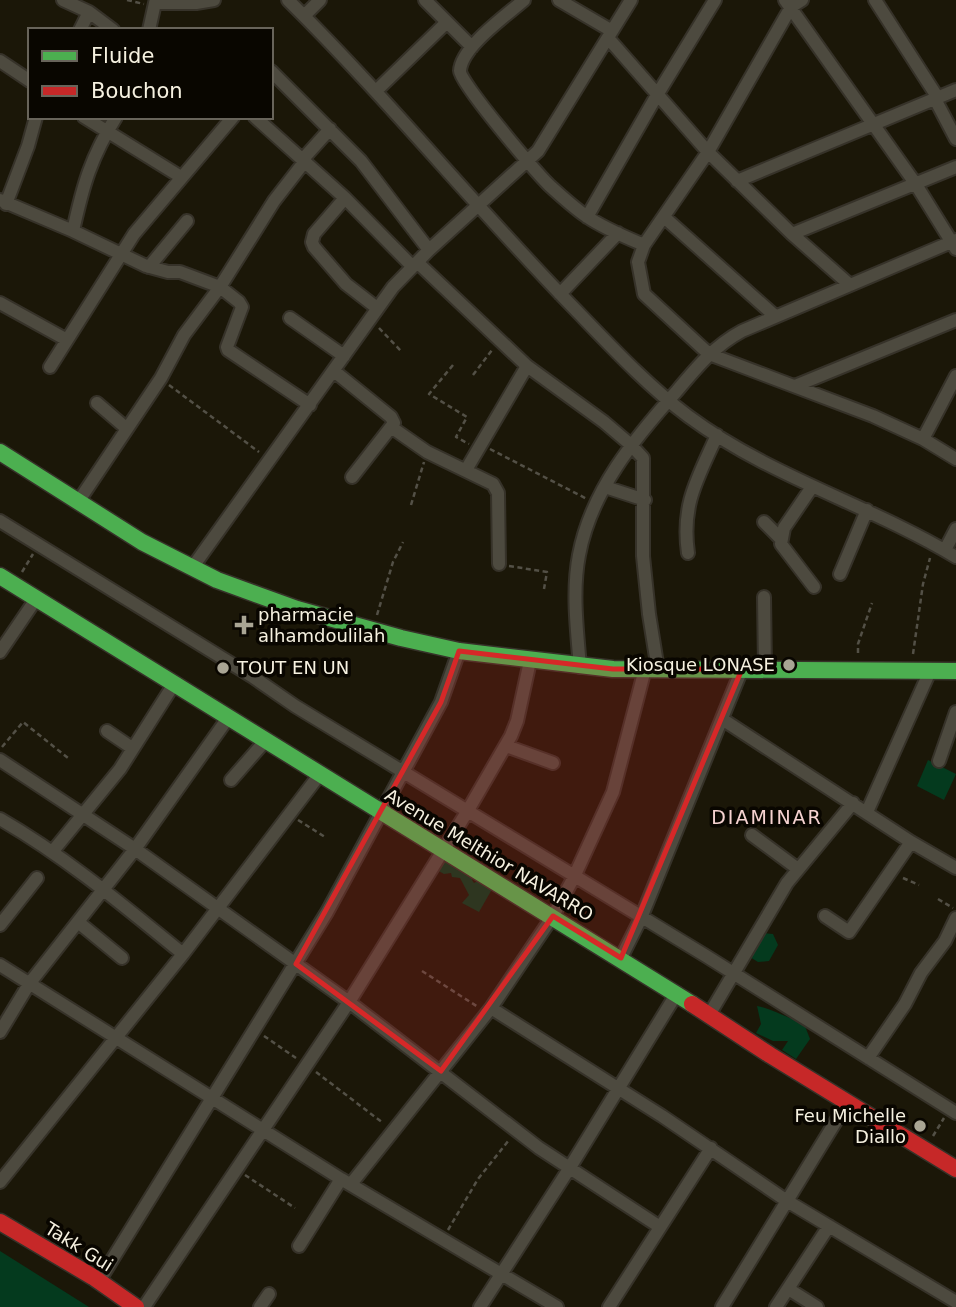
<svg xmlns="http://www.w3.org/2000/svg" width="956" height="1307" viewBox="0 0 956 1307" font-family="'DejaVu Sans',sans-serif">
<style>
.green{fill:#043a1e}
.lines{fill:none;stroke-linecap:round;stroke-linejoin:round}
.street-casing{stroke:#363229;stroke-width:16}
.fast-casing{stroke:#363229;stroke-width:19}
.jam-casing{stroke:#363229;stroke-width:19}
.path{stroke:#535046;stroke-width:2.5;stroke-dasharray:5 3.5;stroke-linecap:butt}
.street{stroke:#4d4a3f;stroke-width:12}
.fast{stroke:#4caf50;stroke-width:16}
.jam{stroke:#c62828;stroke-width:16}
.marked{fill:#d62828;fill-opacity:0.2;stroke:#d62828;stroke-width:5;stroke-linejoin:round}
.poi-dot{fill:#a9a594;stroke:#090600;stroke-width:2.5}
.labels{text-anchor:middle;stroke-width:7;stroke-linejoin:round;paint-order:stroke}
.poi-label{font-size:18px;fill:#f6f1e0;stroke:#090600;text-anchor:start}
.street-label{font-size:18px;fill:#f6f1e0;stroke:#090600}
.neighbourhood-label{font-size:19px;letter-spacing:2px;fill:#f5d2d0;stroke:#090600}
</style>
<rect width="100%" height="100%" fill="#1b1708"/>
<path class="green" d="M928,760L956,774L944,800L917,786Z
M443,856L475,871L472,880L474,883L484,877L495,884L479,912L462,903L469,895L460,878L452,877L451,873L444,874L435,869Z
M761,933L773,934L778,945L769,961L758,962L745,954Z
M757,1006C774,1009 786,1019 803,1021L810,1039L796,1059L782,1050L788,1041H773L756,1033L761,1024Z
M0,1251L89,1307H0Z"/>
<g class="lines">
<defs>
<path id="street" d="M63,0L89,12L113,30
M288,0C386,97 473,204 569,303C607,342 645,384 688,416C770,477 870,505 956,557
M425,0L472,47
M524,0C507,15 461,47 460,71C460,83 536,172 549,185C560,195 573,207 586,216C603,228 625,237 644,245
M559,0L612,31
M785,0L915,183L956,249
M802,0L791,7L708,152L644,245L638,262L644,294L709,354L873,416L923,439L956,459
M875,0L938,98
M304,16L320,0
M80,30L89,12
M149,30L155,3H196L214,0
M608,38L708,152L792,234L850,285
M0,61L30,81
M271,71L361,161L429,250
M376,91L447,22
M935,99L956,139
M84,117L181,177
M255,117L345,198L412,266
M303,159L330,129
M737,181L956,90
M345,198L314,234L312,242L314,247L346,284L377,308
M0,200L73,231L146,266L168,272H180L220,287L239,302L242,307L227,347L228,350L310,405
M6,204L28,146L36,117
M587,217L657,95L715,0
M664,217L775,316
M73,231C83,185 91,157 116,117
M792,234L956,167
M417,262L527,366L604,422L631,445L643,458V556L649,614L658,670
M149,267L187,221
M560,294L618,233
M0,303L67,340
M290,318L344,356
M50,367L134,234L233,117
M334,371L391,417L394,423L391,427L427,452L493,484L498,493L499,564
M795,386L956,320
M97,403L126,428
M923,439L956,376
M466,470L527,366
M352,477L391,427
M605,487L645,500
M812,487L784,528L781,544L814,587
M78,502L161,378L184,335L220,287L274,201L305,161
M0,521L253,677L295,706L706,956L956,1113
M764,522L781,539
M945,550L956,529
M688,553C681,504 698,478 717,435
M192,568L393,287L429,250L538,151L631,0
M840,574L867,510
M764,597L765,669
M0,652L36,599
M580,667C577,630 572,591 579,555C591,491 634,439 676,392C696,368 714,346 742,331L956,240
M722,719L911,842L956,868
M107,731L132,748
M506,746L553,763
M0,760L135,849L349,1002L539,1148L660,1227
M939,761L956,712
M231,780L266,740
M867,812L930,671
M0,819C66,857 124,906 183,954
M752,835L798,869
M53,851L120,769L174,684
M825,916L849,932L911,842
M78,922L122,958
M0,925L37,878
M621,958L641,918L742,669
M0,965L341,1179L557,1307
M491,1008L662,1116L787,1201L956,1302
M709,1015L787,883L853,803
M0,1032L29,984L135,849L228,718
M868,1058L905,1004L921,973L945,941L956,918
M0,1182L183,954L320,774
M351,1184L491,1008L553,916L574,877L613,792L645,669
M299,1246L341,1179
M99,1281L327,912L441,702L459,651
M790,1290L817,1307
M144,1307L349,1002L467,812L511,736L517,721L530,661
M260,1307L269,1294
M480,1307L569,1169L677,993
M609,1307L711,1148
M722,1307L847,1103
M776,1307L829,1226"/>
<path id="fast" d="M0,452L142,542L217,580L297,609L401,638L459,651L613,669L956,671
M0,576L692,1004"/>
<path id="jam" d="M692,1004L770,1055L956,1169
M0,1222L93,1277L136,1307"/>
</defs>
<use href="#street" class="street-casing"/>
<use href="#fast" class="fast-casing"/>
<use href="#jam" class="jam-casing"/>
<path class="path" d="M127,0L144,4
M379,328L401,351
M453,365L429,394L467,417L456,437L469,444
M473,375L492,350
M169,385L259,452
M490,449L587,499
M411,505L424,462
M509,566L547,572L544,589
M22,572L33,554
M377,615L393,562L403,542
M858,653V644L872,603
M913,654L923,584L930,558
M2,747L23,722L68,758
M298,820L325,837
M903,878L919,885
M938,899L953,908
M422,971L478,1007
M264,1036L296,1058
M316,1072L383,1123
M933,1136L944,1118
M245,1175L295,1208
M448,1230L478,1179L509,1140"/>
<use href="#street" class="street"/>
<use href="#fast" class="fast"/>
<use href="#jam" class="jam"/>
</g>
<path class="marked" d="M459,651L613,669H742L621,958L553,916L441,1071L296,964L441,702Z"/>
<g class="poi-dot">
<path d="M240.5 614.5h7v7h7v7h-7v7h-7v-7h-7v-7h7z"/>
<circle cx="789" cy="665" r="7"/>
<circle cx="223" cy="668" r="7"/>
<circle cx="920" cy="1126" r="7"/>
</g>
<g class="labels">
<g class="poi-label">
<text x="258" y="621">pharmacie<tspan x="258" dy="21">alhamdoulilah</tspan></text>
<text x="775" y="671" text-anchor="end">Kiosque LONASE</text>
<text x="237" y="674">TOUT EN UN</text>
<text x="906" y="1122" text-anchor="end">Feu Michelle<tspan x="906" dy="21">Diallo</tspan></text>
</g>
<g class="street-label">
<text transform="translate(489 855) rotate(31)" y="6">Avenue Melthior NAVARRO</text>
<text transform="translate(79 1247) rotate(32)" y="6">Takk Gui</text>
</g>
<g class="neighbourhood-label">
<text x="767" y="824">DIAMINAR</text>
</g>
</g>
<rect x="28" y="28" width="245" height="91" fill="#090600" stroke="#68645a" stroke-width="2"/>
<rect x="42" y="51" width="35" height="10" fill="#4caf50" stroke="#68645a" stroke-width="2"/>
<text x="91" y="63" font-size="21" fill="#f6f1e0">Fluide</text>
<rect x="42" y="86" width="35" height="10" fill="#c62828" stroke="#68645a" stroke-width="2"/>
<text x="91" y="98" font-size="21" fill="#f6f1e0">Bouchon</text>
</svg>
